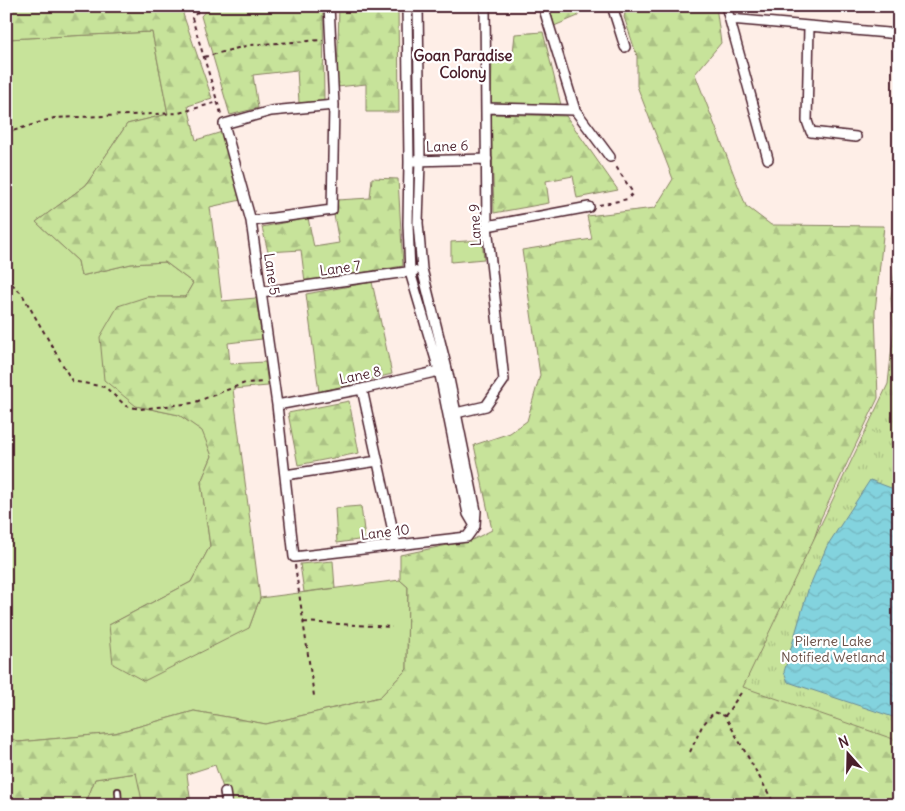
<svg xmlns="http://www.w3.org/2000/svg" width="905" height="811" viewBox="0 0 905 811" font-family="Delius,sans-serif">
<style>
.grass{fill:#c7e39a;stroke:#888162}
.forest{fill:url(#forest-firs);stroke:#888162}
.wetland{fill:url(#wetland-marsh);stroke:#888162}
.park{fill:url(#park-tufts);stroke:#888162}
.water{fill:url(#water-waves);stroke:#6c8b96}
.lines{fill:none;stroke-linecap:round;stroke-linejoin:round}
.lane-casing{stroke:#4a1f2b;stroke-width:8}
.street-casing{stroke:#4a1f2b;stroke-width:12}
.path{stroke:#4a1f2b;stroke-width:2;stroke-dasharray:4 4;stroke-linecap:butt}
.lane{stroke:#fff;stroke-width:4.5}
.street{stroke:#fff;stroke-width:9}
.labels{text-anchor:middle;stroke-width:4.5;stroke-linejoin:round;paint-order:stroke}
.street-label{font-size:14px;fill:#4a1f2b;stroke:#fff}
.park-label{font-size:14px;fill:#695047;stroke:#fff}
.neighbourhood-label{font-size:15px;font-weight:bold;fill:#4a1f2b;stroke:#fff}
</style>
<defs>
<pattern id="forest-firs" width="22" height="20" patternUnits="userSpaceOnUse" patternTransform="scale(1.25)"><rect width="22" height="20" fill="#c7e39a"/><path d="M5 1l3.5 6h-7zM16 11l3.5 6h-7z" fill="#acc285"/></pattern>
<pattern id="wetland-marsh" width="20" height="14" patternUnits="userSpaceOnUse" patternTransform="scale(1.25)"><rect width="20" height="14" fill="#c7e39a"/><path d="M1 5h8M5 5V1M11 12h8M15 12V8" fill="none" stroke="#acc285"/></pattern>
<pattern id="park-tufts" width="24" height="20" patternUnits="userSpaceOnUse" patternTransform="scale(1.25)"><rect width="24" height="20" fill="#c7e39a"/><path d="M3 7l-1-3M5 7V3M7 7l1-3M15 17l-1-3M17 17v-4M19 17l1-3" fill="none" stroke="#acc285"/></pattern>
<pattern id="water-waves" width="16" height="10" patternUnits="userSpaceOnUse" patternTransform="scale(1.25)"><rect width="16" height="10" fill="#83d3de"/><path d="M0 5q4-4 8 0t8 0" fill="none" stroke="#73b5bf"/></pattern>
</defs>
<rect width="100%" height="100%" fill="#feeee7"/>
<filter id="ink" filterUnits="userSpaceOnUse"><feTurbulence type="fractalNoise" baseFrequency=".02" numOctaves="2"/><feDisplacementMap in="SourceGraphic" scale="10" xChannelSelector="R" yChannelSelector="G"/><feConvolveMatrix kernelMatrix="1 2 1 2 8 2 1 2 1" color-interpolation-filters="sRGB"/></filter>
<g filter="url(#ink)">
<path class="grass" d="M152,32L168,114L127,124L86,185L36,222L78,261L81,276L131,264L165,262L193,283L185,297H146L136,406L179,415L203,431L212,456L201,482L210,546L191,582L109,625L249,628L260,598L400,580L408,587L407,669L380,697L266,724L194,711L115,733L18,742L6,736V39Z
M482,240L484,259L451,262V242Z
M137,773L143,805H85L95,779Z"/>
<path class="forest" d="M6,6H191L183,14L212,98L188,106L196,140L222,132L241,200L210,207L222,301L256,298L262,339L228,343L230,364L265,362L268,386L233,389L260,598L249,628L144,681L113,664L109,625L191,582L210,546L201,482L212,456L202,431L179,415L136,406L104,380L100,337L118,306L146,297H185L193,283L165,262L131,264L81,276L78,261L36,222L86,185L127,124L168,114L152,32L6,39Z
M210,6H323L324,101L299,103L297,70L253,75L258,108L230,115L201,16Z
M339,6H398L399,112H366V84L337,87Z
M550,6H577L578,16L554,26Z
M627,6H716L721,43L695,74L746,206L771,225L884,226L875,312L878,398L821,518L771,668L899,733V805H229L215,765L187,774L191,805H143L136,773L95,779L85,805H6V736L18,742L115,733L194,711L266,724L380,697L407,669L408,587L400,580V555L472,540L492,530L474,445L510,433L527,421L540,375L522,250L592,239L587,216L655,208L673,179L637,86V56L624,17Z
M543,32L561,105L491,104L492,56L513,53L515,34Z
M491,114L566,116L618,190L577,198L573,176L546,181L549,203L494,213Z
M372,178L398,179L403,266L305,282L301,250L268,252L262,227L308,218L314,247L339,243L334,215L337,200L370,198Z
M372,282L392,374L319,392L306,294Z
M349,401L359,453L298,465L288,413Z
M361,506L365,539L337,543L335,508Z
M333,561L335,588L304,592L300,564Z"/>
<path class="wetland" d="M899,239V491L896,352L891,298Z"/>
<path class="park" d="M899,280V741L743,687L888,384Z"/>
<path class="water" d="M870,480L899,491V719L788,682L784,672L808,590L827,546Z"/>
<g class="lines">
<defs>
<path id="lane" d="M118,791L119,805"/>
<path id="street" d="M407,6L409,162L408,224L410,272L439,370L468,514L475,526
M418,6L420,161L418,223L422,269L447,369L476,511L475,525
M543,6L575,110L610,157
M612,6L625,47
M726,6L768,159
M730,19L809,26L807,121L811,132L856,137
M809,26L899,34
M334,105L271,111L224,124L251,221L277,405L294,557L467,537L475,526
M486,108L575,110
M414,161L487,159
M251,221L332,210L334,105L329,6
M487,226L589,207
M261,292L414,271
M362,389L396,545
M277,405L362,389L443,370
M456,413L486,406L504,380L487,226L485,6
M285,475L378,461
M225,792L227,805"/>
</defs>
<use href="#lane" class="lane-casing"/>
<use href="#street" class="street-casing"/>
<path class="path" d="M203,6L192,18L222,117
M204,57L249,45L323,40
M6,133L54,118L179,113L218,102
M599,205L628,199L633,193L615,165
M6,278L22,294L72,381L105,387L126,406L140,409L193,403L245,383L264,382
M295,565L314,696
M304,622L392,627
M725,716L743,690
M690,752L702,726L714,712L725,716L775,805"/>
<use href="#lane" class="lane"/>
<use href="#street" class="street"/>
</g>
</g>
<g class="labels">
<g class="street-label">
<text transform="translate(447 146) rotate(-2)" y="5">Lane 6</text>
<text transform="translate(475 225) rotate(-93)" y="5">Lane 9</text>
<text transform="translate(340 268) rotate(-8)" y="5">Lane 7</text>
<text transform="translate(272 274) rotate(82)" y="5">Lane 5</text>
<text transform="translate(360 375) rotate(-12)" y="5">Lane 8</text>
<text transform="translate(385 532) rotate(-7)" y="5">Lane 10</text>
</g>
<g class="park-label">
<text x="833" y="646">Pilerne Lake<tspan x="833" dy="16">Notified Wetland</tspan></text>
</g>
<g class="neighbourhood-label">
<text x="463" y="61">Goan Paradise<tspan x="463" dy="17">Colony</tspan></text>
</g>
</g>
<rect width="905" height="811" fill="none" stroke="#fff" stroke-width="25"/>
<rect x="12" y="12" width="880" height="786" fill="none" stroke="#4a1f2b" stroke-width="2" filter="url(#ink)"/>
<g transform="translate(848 754) rotate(340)" stroke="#ffffff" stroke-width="4" paint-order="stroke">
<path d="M0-4L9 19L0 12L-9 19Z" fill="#4a1f2b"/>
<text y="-8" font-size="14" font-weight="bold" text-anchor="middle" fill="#4a1f2b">N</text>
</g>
</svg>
